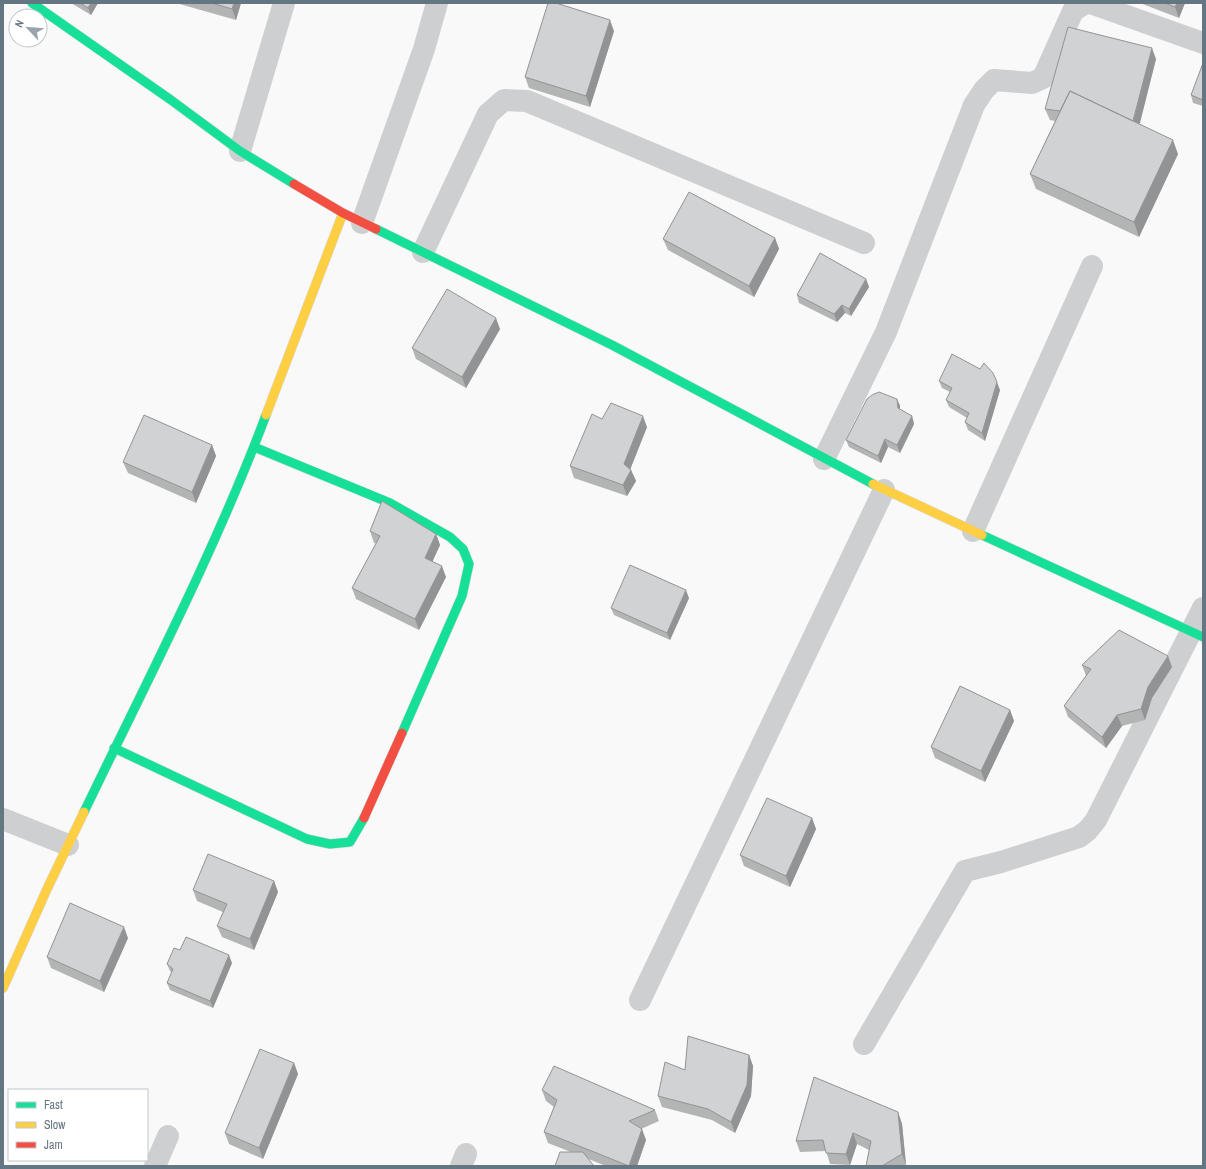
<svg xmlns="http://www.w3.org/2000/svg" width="1206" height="1169" viewBox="0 0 1206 1169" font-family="'Archivo Narrow',sans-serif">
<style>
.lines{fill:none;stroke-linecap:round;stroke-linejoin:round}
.fast-casing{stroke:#d5d6d7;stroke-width:10}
.slow-casing{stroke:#d5d6d7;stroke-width:10}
.jam-casing{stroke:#d5d6d7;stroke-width:10}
.street{stroke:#cecfd0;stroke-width:22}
.fast{stroke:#16e098;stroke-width:9}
.slow{stroke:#ffcf43;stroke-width:9}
.jam{stroke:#f24e42;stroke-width:9}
.wall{fill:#b3b5b5}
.shaded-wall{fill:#929394}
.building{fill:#d0d2d3;stroke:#929394}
</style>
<rect width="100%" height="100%" fill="#f9f9f9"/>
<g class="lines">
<defs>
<path id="fast" d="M32,3L171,100L240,151L294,184
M376,229L612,345L873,484
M254,447L390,503L450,537L463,549L469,564L462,596L402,733
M982,535L1203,637
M114,748L307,839L330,844L350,842L364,818
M84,812C147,681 215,551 266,415"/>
<path id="slow" d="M266,415L343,213
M873,484L982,535
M3,988L47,889L84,812"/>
<path id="jam" d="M294,184L343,213L376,229
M364,818L402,733"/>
</defs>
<use href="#fast" class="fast-casing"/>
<use href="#slow" class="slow-casing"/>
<use href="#jam" class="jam-casing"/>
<path class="street" d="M1090,3L1203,43
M240,151L284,3
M362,223L424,49L437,3
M423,252L488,114L504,100L527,101L864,243
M824,459L886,332L974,105L984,90L994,80L1032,83L1043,78L1073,11L1086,3
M973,531L1092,266
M3,819L68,845
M640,1000L884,490
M864,1044L965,871L1001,862L1079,837L1088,830L1096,820L1203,608
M155,1166L168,1136
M461,1166L466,1154"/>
<use href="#fast" class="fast"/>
<use href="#slow" class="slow"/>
<use href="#jam" class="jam"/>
</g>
<path class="wall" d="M71,3H98L91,15Z
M176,3H241L236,20Z
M1140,3H1185L1179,18Z
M614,31L590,107L529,88L525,77Z
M1156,59L1139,124L1178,154L1139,237L1036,189L1030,174L1055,121L1050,120L1045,109Z
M1203,63V106L1193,103L1191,95Z
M775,238L779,249L754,297L668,250L663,239Z
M866,279L869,287L851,316L845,313L837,322L799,303L797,295Z
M500,329L466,388L416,359L412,348Z
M939,381L1000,390L985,441L968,430L965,422L967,418L949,407L946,400L950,392L942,388Z
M897,399L900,406V409L912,416L914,424L900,453L888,447L881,463L849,447L846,440Z
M602,419L647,427L630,469L631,470L636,481L627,496L574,478L570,466Z
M212,445L216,456L196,503L128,473L123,462Z
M370,531L436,534L440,545L432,562L446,577L419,630L356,599L352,588L376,543H374Z
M689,598L670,640L614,615L611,608Z
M1082,665L1172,667L1152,698L1145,720L1122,726L1106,748L1068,717L1064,706L1086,676Z
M1010,710L1014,721L985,782L935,758L931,747Z
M812,818L816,829L790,887L744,866L740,855Z
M274,881L278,892L254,950L222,937L217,926L223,912L197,901L193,890Z
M128,938L104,992L51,968L47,957Z
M180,950L232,963L213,1008L170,990L167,983L172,973L170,971L167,964Z
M749,1055L753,1066L751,1096L735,1133L712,1120L662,1107L658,1096L685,1070Z
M294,1063L298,1074L263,1159L229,1144L225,1133Z
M542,1090L655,1110L659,1121L641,1129L646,1140L637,1166H606L548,1143L544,1132L554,1107L546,1101Z
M898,1112L902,1124L906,1165L904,1166H866L869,1150L857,1144L850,1165L830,1164L826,1151L800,1152L796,1141Z"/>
<path class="shaded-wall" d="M91,3H98L91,15L88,8Z
M234,3H241L236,20L232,9Z
M1177,3H1185L1179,18L1175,7Z
M610,20L614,31L590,107L586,96Z
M1152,48L1156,59L1137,135L1133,123Z
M1173,140L1178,154L1139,237L1134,222Z
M775,238L779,249L754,297L749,286Z
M866,279L869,287L851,316L849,309Z
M842,305L845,313L837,322L834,314Z
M496,318L500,329L466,388L462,377Z
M997,382L1000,390L985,441L982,433Z
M897,399L900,406V415L898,408Z
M643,416L647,427L628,475L624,464Z
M912,416L914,424L900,453L897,445Z
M885,439L888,447L881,463L878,456Z
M212,445L216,456L196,503L192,492Z
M631,470L636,481L627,496L623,485Z
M436,534L440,545L429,569L425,558Z
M442,566L446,577L419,630L415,619Z
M686,590L689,598L670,640L667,633Z
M1168,656L1172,667L1152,698L1145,720L1141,709L1148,687Z
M1010,710L1014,721L985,782L981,771Z
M1117,715L1122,726L1106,748L1102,737Z
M812,818L816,829L790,887L786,876Z
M274,881L278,892L254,950L250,939Z
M124,927L128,938L104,992L100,981Z
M229,955L232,963L213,1008L210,1001Z
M749,1055L753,1066L751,1096L735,1133L731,1122Z
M294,1063L298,1074L263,1159L259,1148Z
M898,1112L902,1124L906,1165L902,1154Z
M642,1129L646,1140L637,1166H629Z
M853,1133L857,1144L850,1165L846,1154Z"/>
<path class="building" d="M80,3H91L88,8Z
M212,3H234L232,9Z
M548,3H556L610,20L586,96L525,77Z
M1165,3H1177L1175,7Z
M1068,27L1152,48L1133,121L1070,91L1060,111L1045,109Z
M1203,63V100L1191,95Z
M1070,91L1173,140L1134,222L1030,174Z
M689,192L775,238L749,286L663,239Z
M820,253L866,279L849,309L842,305L834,314L797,295Z
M447,289L496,318L462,377L412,348Z
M952,354L980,369L984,363L993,373L997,382L982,433L965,422L969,413L946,400L952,388L939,381Z
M879,392L897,399L898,408L912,416L897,445L885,439L878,456L846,440L867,399L872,395Z
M611,403L643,416L624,464L631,470L623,485L570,466L592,414L602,419Z
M144,415L212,445L192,492L123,462Z
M382,501L436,534L425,558L442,566L415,619L352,588L380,536L370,531Z
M630,565L686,590L667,633L611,608Z
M1119,630L1168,656L1148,687L1141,709L1117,715L1102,737L1064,706L1091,669L1082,665Z
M960,686L1010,710L981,771L931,747Z
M767,798L812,818L786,876L740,855Z
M208,854L274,881L250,939L217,926L227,904L193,890Z
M70,903L124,927L100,981L47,957Z
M186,937L229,955L210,1001L167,983L173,969L167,964L174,948L180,950Z
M688,1036L749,1055L747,1085L731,1122L708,1109L658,1096L665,1062L685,1070Z
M260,1049L294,1063L259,1148L225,1133Z
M554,1066L655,1110L629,1121L642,1129L629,1166L544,1132L557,1100L542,1090Z
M814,1077L898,1112L902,1154L882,1166H866L871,1141L853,1133L846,1154L826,1153L823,1140L796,1141Z
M560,1152H583L594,1166H555Z"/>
<rect width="1206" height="1169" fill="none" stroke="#657683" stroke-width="8"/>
<rect x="8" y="1089" width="140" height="72" fill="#ffffff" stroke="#c1c8cd"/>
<rect x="16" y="1102" width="20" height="6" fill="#16e098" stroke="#c1c8cd"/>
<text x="44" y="1109" font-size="12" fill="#657683">Fast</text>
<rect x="16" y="1122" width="20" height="6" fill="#ffcf43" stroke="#c1c8cd"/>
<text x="44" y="1129" font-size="12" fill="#657683">Slow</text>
<rect x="16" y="1142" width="20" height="6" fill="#f24e42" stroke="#c1c8cd"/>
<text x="44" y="1149" font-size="12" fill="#657683">Jam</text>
<g transform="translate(28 28) rotate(296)"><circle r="19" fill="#ffffff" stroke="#c1c8cd"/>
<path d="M0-3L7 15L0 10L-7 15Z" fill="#99a4ac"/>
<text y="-6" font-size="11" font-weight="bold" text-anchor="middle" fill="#657683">N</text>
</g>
</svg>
